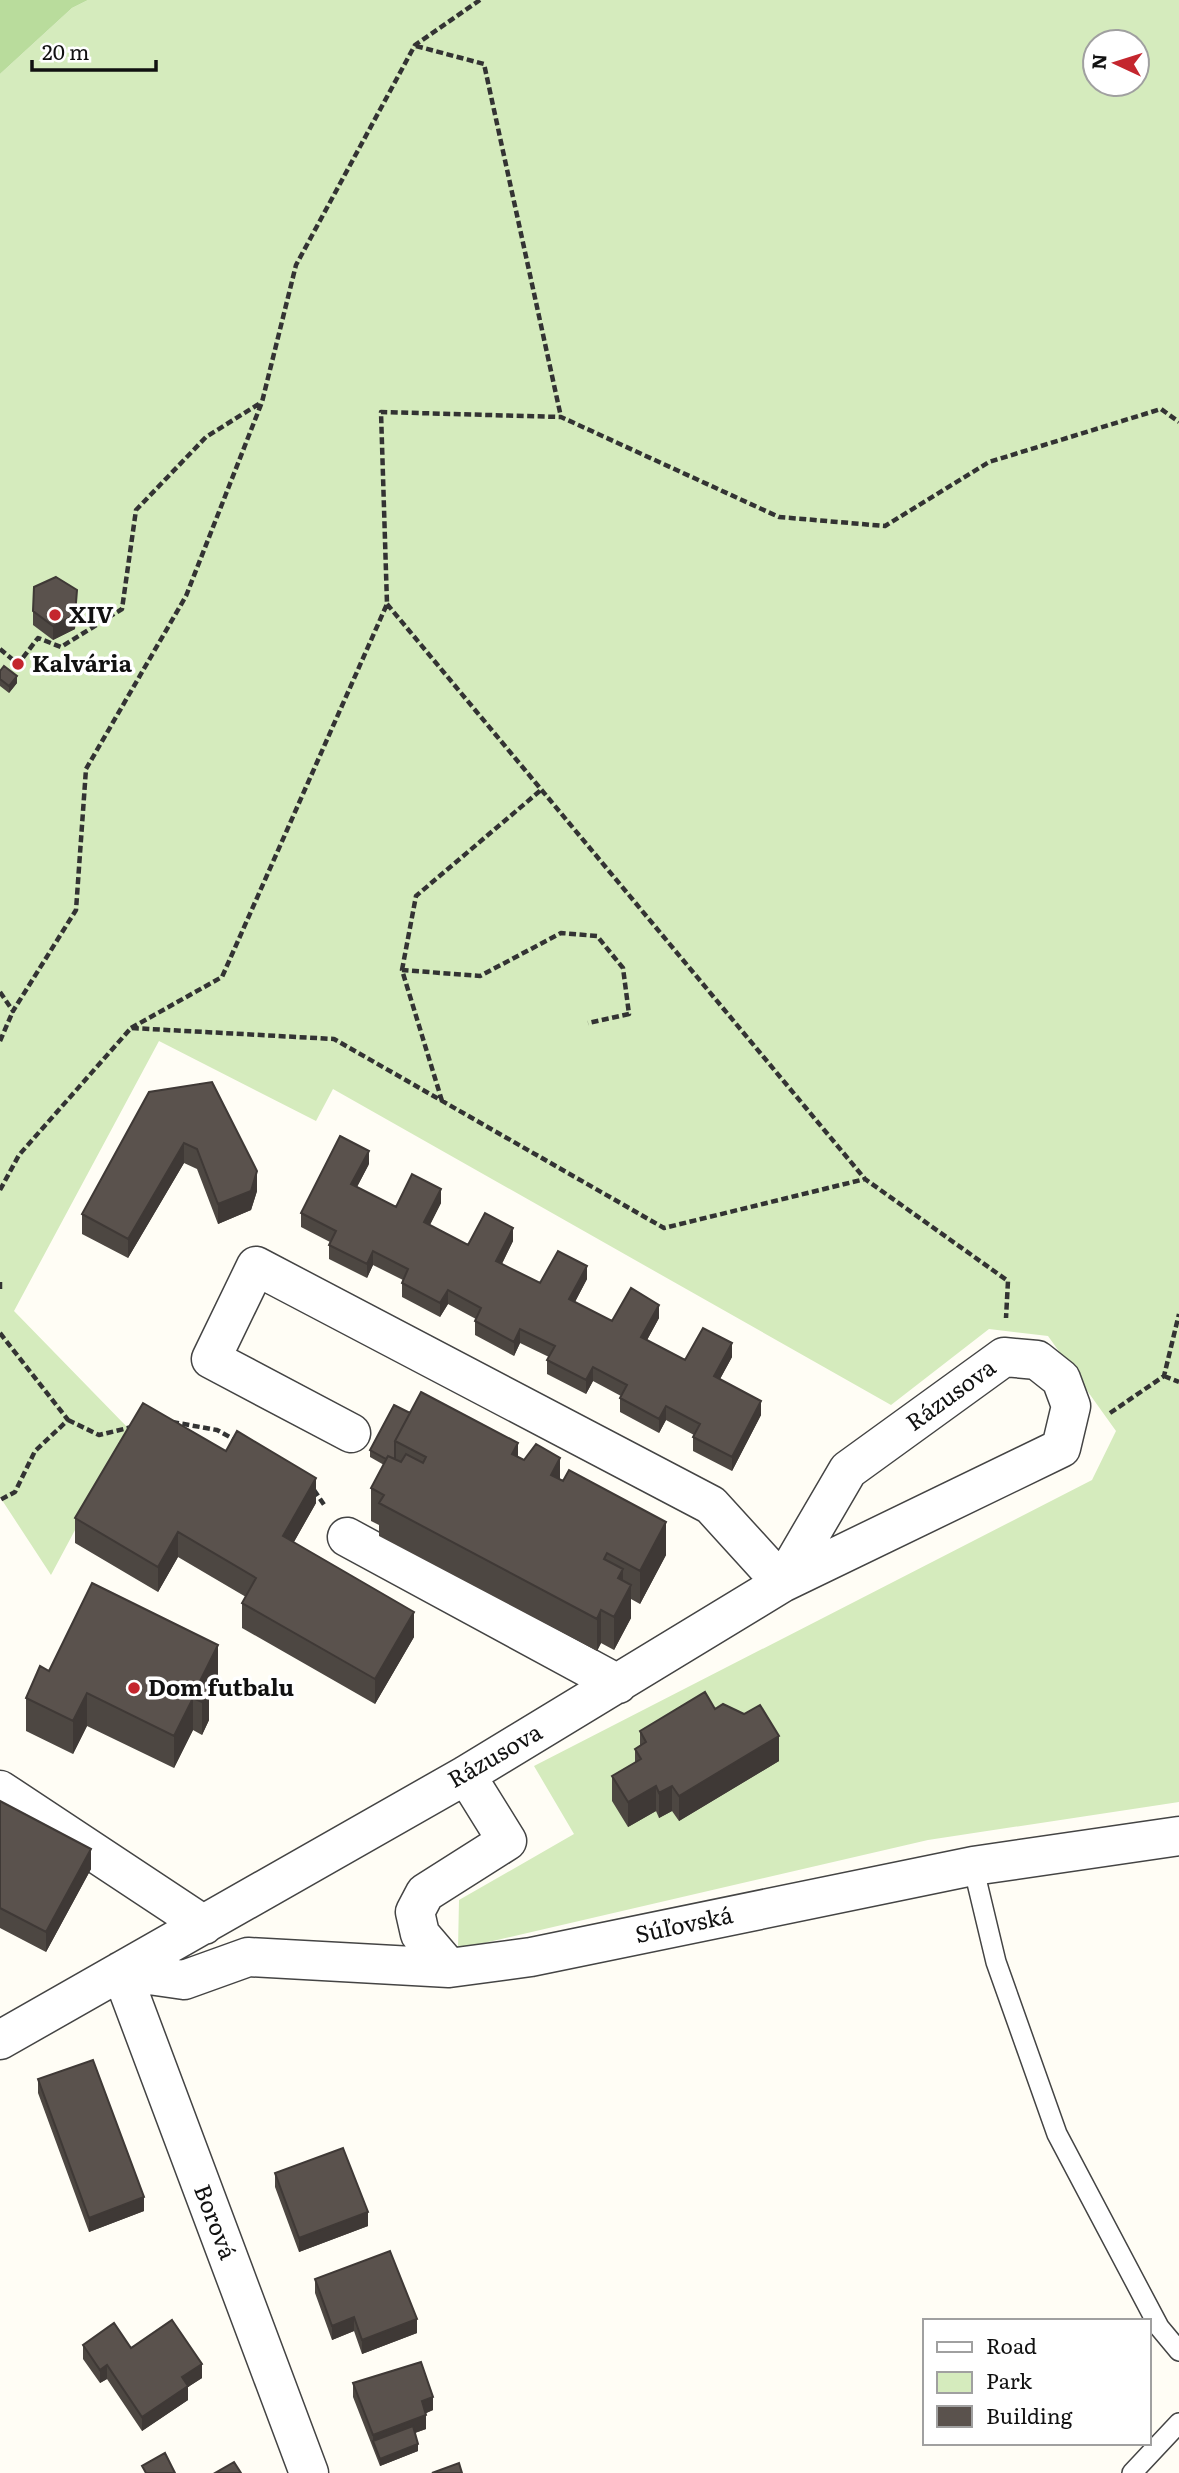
<svg xmlns="http://www.w3.org/2000/svg" width="1179" height="2473" viewBox="0 0 1179 2473" font-family="Literata,serif">
<style>
.green{fill:#d5ebbd;fill-rule:evenodd}
.forest{fill:#b9dc9c}
.lines{fill:none;stroke-linecap:round;stroke-linejoin:round}
.lane-casing{stroke:#444;stroke-width:22}
.street-casing{stroke:#444;stroke-width:41}
.path{stroke:#333;stroke-width:4.5;stroke-dasharray:7 3.5;stroke-linecap:butt}
.lane{stroke:#fff;stroke-width:19}
.street{stroke:#fff;stroke-width:38}
.wall{fill:#4d4742}
.shaded-wall{fill:#3f3936}
.building{fill:#5a524d;stroke:#3f3936;stroke-width:2}
.poi-dot{fill:#c4262e;stroke:#fff;stroke-width:2.5}
.labels{text-anchor:middle;stroke-width:7;stroke-linejoin:round;paint-order:stroke}
.poi-label{font-size:23px;font-weight:bold;fill:#111;stroke:#fff;text-anchor:start}
.street-label{font-size:23px;fill:#111;stroke:#fff}
</style>
<rect width="100%" height="100%" fill="#fffdf5"/>
<path class="green" d="M88,0H1179V1802L928,1840L458,1949L459,1900L574,1834L534,1766L1092,1480L1116,1431L1048,1336L989,1329L891,1405L333,1089L316,1121L159,1041L14,1311L129,1429L51,1575L0,1497V74L72,8ZM1095,42H1137V84H1095Z"/>
<path class="forest" d="M0,0H88L72,8L0,74Z"/>
<g class="lines">
<defs>
<path id="lane" d="M973,1866L996,1962L1057,2134L1159,2327L1179,2351
M1132,2473L1179,2423"/>
<path id="street" d="M347,1537L618,1684
M466,1775L507,1841L425,1893L415,1912L420,1934L449,1968L531,1957L973,1866L1179,1836
M0,1790L204,1925
M0,2040L466,1775L782,1583L848,1470L1004,1357L1037,1360L1061,1379L1071,1406L1061,1448L782,1583L711,1505L256,1266L211,1359L351,1433
M309,2473L121,1971L184,1980L248,1957L449,1968"/>
</defs>
<use href="#lane" class="lane-casing"/>
<use href="#street" class="street-casing"/>
<path class="path" d="M416,46L484,64L561,417
M387,604L865,1179
M0,649L18,664L38,638L61,647L122,609L136,510L206,437L262,402
M402,970L416,896L541,790
M0,992L13,1011L76,910L86,769L186,596L262,402L296,265L415,45L480,0
M131,1028L222,977L387,604L381,412L561,417L779,517L885,526L989,462L1161,409L1179,422
M0,1041L13,1011
M442,1101L402,970L480,976L561,933L597,936L623,968L629,1014L588,1023
M0,1190L19,1155L131,1028L334,1039L664,1228L865,1179L1008,1281L1006,1318
M0,1282V1291
M0,1333L68,1420L35,1451L15,1492L0,1500
M1164,1376L1179,1382
M1110,1413L1164,1376L1179,1314
M68,1420L99,1435L132,1427
M172,1422L217,1430L237,1441
M314,1490L325,1506"/>
<use href="#lane" class="lane"/>
<use href="#street" class="street"/>
</g>
<path class="wall" d="M77,604L75,629L53,640L33,625V611Z
M0,671L17,683L9,693L0,686Z
M149,1092L257,1191L251,1210L218,1224L197,1169L184,1163L128,1258L82,1234V1214Z
M369,1164L357,1187L396,1207L441,1203L430,1225L468,1245L513,1241L502,1264L540,1283L587,1279L575,1302L612,1321L659,1318L647,1340L685,1360L732,1357L720,1379L761,1415L732,1471L693,1451V1437L694,1435L666,1420L659,1433L620,1412V1398L621,1396L593,1381L586,1394L547,1374V1360L549,1357L520,1343L514,1356L475,1335V1321L476,1319L448,1304L440,1317L402,1297V1283L403,1280L373,1265L367,1278L329,1259V1245L330,1242L301,1227V1213Z
M410,1413L518,1457L560,1480L666,1555L640,1604L631,1599V1618L614,1650L601,1643L597,1651L379,1536V1525L371,1521V1488L384,1465L370,1457V1450Z
M316,1503L294,1542L414,1637L375,1704L242,1628V1603L246,1597L178,1557L158,1592L75,1543V1518Z
M49,1671L218,1678L209,1695V1720L202,1735L193,1730L174,1768L87,1726L73,1754L26,1731V1698Z
M715,1709L779,1761L679,1821L672,1811L659,1818L656,1811L628,1827L612,1801V1776L635,1763V1749L640,1745V1731Z
M0,1801L91,1869L46,1952L0,1928Z
M38,2079L144,2211L89,2232L38,2093Z
M275,2173L368,2226L299,2252L275,2187Z
M315,2279L417,2333L362,2354L354,2331L332,2340L315,2293Z
M83,2345L131,2348L202,2378L188,2387V2400L142,2431L107,2379L100,2383L83,2359Z
M353,2383L433,2410L426,2413V2429L415,2433L418,2451L380,2466L353,2397Z"/>
<path class="shaded-wall" d="M77,590L75,629L53,640V626Z
M17,676V683L9,693V686Z
M184,1143V1163L128,1258V1239Z
M369,1151V1164L351,1198V1184Z
M257,1171V1191L251,1210L218,1224V1204Z
M441,1189V1203L424,1236V1222Z
M513,1228V1241L496,1275V1261Z
M373,1251V1265L367,1278V1264Z
M587,1266V1279L569,1313V1299Z
M448,1290V1304L440,1317V1303Z
M659,1305V1318L641,1351V1337Z
M520,1329V1343L514,1356V1342Z
M732,1343V1357L714,1390V1376Z
M593,1367V1381L586,1394V1380Z
M761,1401V1415L732,1471V1457Z
M666,1406V1420L659,1433V1419Z
M518,1443V1476L512,1454Z
M560,1458V1491L551,1475Z
M316,1478V1503L283,1561V1536Z
M666,1522V1555L640,1604V1571Z
M178,1532V1557L158,1592V1567Z
M623,1569V1600L631,1585V1618L614,1650V1617L618,1578Z
M601,1610V1643L597,1651V1619Z
M414,1612V1637L375,1704V1679Z
M218,1645V1678L209,1695V1720L202,1735V1702L199,1683Z
M87,1693V1726L73,1754V1721Z
M193,1698V1730L174,1768V1736Z
M779,1736V1761L679,1821V1796Z
M656,1786V1811L628,1827V1802Z
M672,1786V1811L659,1818V1793Z
M91,1849V1869L46,1952V1932Z
M144,2197V2211L89,2232V2218Z
M368,2212V2226L299,2252V2238Z
M354,2317V2331L332,2340V2326Z
M417,2319V2333L362,2354V2340Z
M202,2364V2378L188,2387V2400L142,2431V2417L182,2377Z
M107,2365V2379L100,2383V2370Z
M433,2397V2410L422,2415V2401Z
M426,2415V2429L375,2447L373,2441V2435Z
M418,2444V2451L380,2466V2459Z"/>
<path class="building" d="M56,577L77,590L75,615L53,626L33,611L34,587Z
M4,666L17,676L9,686L0,679V671Z
M212,1082L257,1171L251,1191L218,1204L197,1149L184,1143L128,1239L82,1214L149,1092Z
M340,1136L369,1151L351,1184L396,1207L412,1174L441,1189L424,1222L468,1245L485,1213L513,1228L496,1261L540,1283L558,1251L587,1266L569,1299L612,1321L631,1288L659,1305L641,1337L685,1360L703,1328L732,1343L714,1376L761,1401L732,1457L693,1437L700,1424L666,1406L659,1419L620,1398L627,1385L593,1367L586,1380L547,1360L555,1346L520,1329L514,1342L475,1321L481,1308L448,1290L440,1303L402,1283L408,1269L373,1251L367,1264L329,1245L336,1231L301,1213Z
M421,1392L518,1443L512,1454L524,1460L536,1444L560,1458L551,1475L563,1481L569,1470L666,1522L640,1571L607,1553L604,1559L623,1569L618,1578L631,1585L614,1617L601,1610L597,1619L379,1503L384,1495L371,1488L388,1456L401,1462L406,1454L423,1463L426,1457L395,1441Z
M143,1403L226,1451L237,1431L316,1478L283,1536L414,1612L375,1679L242,1603L256,1578L178,1532L158,1567L75,1518Z
M394,1405L410,1413L395,1441V1459L388,1456L386,1459L370,1450Z
M92,1583L218,1645L199,1683L209,1688L202,1702L193,1698L174,1736L87,1693L73,1721L26,1698L40,1666L49,1671Z
M705,1692L715,1709L723,1704L744,1714L760,1705L779,1736L679,1796L672,1786L659,1793L656,1786L628,1802L612,1776L641,1759L635,1749L646,1742L640,1731Z
M0,1801L91,1849L46,1932L0,1908Z
M93,2060L144,2197L89,2218L38,2079Z
M343,2148L368,2212L299,2238L275,2173Z
M390,2251L417,2319L362,2340L354,2317L332,2326L315,2279Z
M172,2320L202,2364L182,2377L188,2386L142,2417L107,2365L100,2370L83,2345L114,2323L131,2348Z
M421,2362L433,2397L422,2401L426,2415L373,2435L353,2383Z
M413,2426L418,2444L380,2459L373,2441Z
M165,2453L175,2473H146L142,2466Z
M234,2462L241,2473H215Z
M459,2463L462,2473H432Z"/>
<g class="poi-dot">
<circle cx="55" cy="615" r="7"/>
<circle cx="18" cy="664" r="7"/>
<circle cx="134" cy="1688" r="7"/>
</g>
<g class="labels">
<g class="poi-label">
<text x="69" y="623">XIV</text>
<text x="32" y="672">Kalvária</text>
<text x="148" y="1696">Dom futbalu</text>
</g>
<g class="street-label">
<text transform="translate(951 1395) rotate(-36)" y="8">Rázusova</text>
<text transform="translate(495 1756) rotate(-30)" y="8">Rázusova</text>
<text transform="translate(684 1925) rotate(-12)" y="8">Súľovská</text>
<text transform="translate(215 2222) rotate(69)" y="8">Borová</text>
</g>
</g>
<rect x="923" y="2319" width="228" height="126" fill="#ffffff" stroke="#a0a0a0" stroke-width="2"/>
<rect x="937" y="2342" width="35" height="10" fill="#ffffff" stroke="#a0a0a0" stroke-width="2"/>
<text x="986" y="2354" font-size="21" fill="#111111">Road</text>
<rect x="937" y="2372" width="35" height="21" fill="#d5ebbd" stroke="#a0a0a0" stroke-width="2"/>
<text x="986" y="2389" font-size="21" fill="#111111">Park</text>
<rect x="937" y="2406" width="35" height="21" fill="#5a524d" stroke="#a0a0a0" stroke-width="2"/>
<text x="986" y="2424" font-size="21" fill="#111111">Building</text>
<g transform="translate(1116 63) rotate(274)"><circle r="33" fill="#ffffff" stroke="#a0a0a0" stroke-width="2"/>
<path d="M0-5L12 26L0 18L-12 26Z" fill="#c4262e"/>
<text y="-10" font-size="19" font-weight="bold" text-anchor="middle" fill="#111111">N</text>
</g>
<path d="M32 60v10h124v-10" fill="none" stroke="#111111" stroke-width="3.5"/>
<text x="42" y="60" font-size="21" fill="#111111" stroke="#ffffff" stroke-width="5" paint-order="stroke">20 m</text>
</svg>
